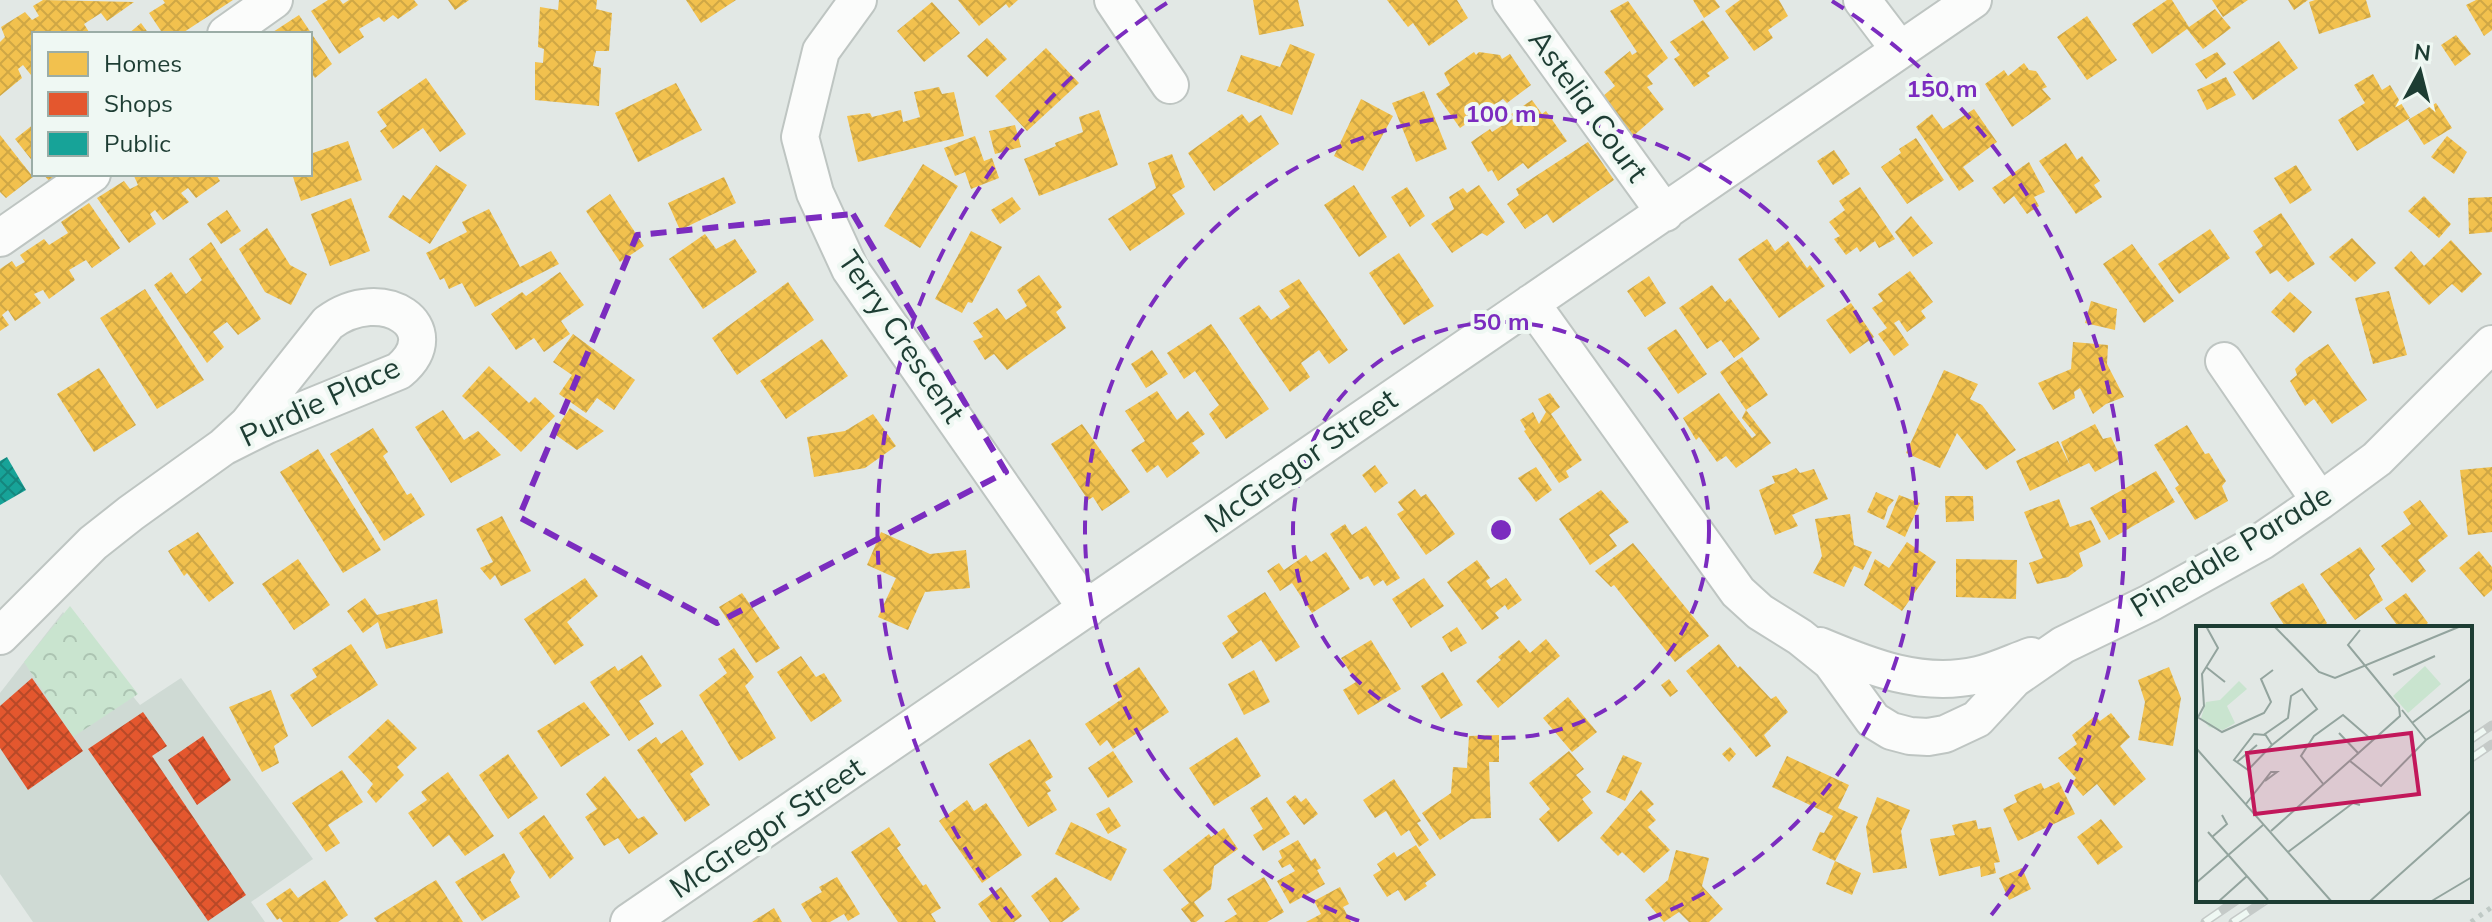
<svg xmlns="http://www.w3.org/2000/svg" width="2492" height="922" viewBox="0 0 2492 922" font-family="Mulish,sans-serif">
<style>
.built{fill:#cfdad4}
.forest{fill:url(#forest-crowns)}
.homes{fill:url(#homes-cross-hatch)}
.shops{fill:url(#shops-cross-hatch)}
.public{fill:url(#public-cross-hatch)}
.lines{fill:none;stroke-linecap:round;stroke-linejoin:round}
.minor-casing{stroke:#bec5c2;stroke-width:40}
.path{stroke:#bfc9c5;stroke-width:5;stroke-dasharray:4 6;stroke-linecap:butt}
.minor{stroke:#fbfcfb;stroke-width:36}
.rail-casing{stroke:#c5cac8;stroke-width:9}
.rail{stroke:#eff8f3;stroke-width:6;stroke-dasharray:18;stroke-linecap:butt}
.marked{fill:none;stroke:#7b2cbf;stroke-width:6;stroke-dasharray:16 10;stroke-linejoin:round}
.ring{fill:none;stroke:#7b2cbf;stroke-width:4;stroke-dasharray:14 10}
.labels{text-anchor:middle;stroke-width:8;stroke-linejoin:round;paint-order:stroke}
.street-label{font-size:30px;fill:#1d3d33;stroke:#eff8f3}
.inset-road{fill:none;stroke:#93a49e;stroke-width:2}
.view{fill:#c2185b;fill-opacity:0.15;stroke:#c2185b;stroke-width:4}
.inset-edge{fill:none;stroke:#1d3d33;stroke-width:4}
.centre{fill:#7b2cbf;stroke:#eff8f3;stroke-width:4}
.ring-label{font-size:24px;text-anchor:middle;font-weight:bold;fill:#7b2cbf;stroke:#eff8f3;stroke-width:8;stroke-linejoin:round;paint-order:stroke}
</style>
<defs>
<pattern id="forest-crowns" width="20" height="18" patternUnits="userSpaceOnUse" patternTransform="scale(2)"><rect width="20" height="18" fill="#c9e4cf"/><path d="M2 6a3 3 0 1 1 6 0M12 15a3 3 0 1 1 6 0" fill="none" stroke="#acc4b2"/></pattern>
<pattern id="homes-cross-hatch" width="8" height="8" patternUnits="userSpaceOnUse" patternTransform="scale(2)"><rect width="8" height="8" fill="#f2c14e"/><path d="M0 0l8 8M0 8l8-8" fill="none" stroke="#cfa745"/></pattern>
<pattern id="shops-cross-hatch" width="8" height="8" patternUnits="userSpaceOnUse" patternTransform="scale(2)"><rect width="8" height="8" fill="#e4572e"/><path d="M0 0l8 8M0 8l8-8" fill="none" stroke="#b84928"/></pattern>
<pattern id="public-cross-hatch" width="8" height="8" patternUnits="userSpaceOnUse" patternTransform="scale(2)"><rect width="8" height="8" fill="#17a398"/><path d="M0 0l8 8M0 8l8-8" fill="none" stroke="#14867d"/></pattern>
</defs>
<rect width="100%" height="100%" fill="#e2e8e5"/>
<path class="built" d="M63,612L140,705L181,678L313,859L251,902L265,922H33L0,874V693Z"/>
<path class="forest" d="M70,606L138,694L73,737L24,662Z"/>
<path class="homes" d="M43,0L134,2L107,21L101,13L84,24L89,32L86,34H34V72L31,75L23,65L18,69L22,78L0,96V42L5,37L1,27L25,12L32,20L39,16L33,6Z
M163,0H233L181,34H163L149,13L165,3Z
M328,0H340L343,4L349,0H414L418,5L398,19L393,15L384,22L379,17L359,29L364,37L339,54L311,11Z
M448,0H469L455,10Z
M559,0H597L596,9L612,13L609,51H596L593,66L601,68L599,106L535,100V62L543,63L544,49L538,47L540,7L558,10Z
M686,0H736L701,23Z
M958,0H1018L1009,8L1006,4L979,26Z
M1253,0H1298L1304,26L1259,35Z
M1387,0H1457L1468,18L1429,46L1413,23L1408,27Z
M1693,0H1715L1720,7L1704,18Z
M1740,0H1779L1788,16L1768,30L1773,38L1754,51L1725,11Z
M2167,0H2172L2189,27L2215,9L2231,28L2203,49L2187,29L2152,54L2132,24Z
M2212,0H2248L2223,17Z
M2288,0H2308L2294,10Z
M2315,0H2366L2371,17L2319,34L2309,2Z
M2476,0H2492V30L2484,36L2466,5Z
M1628,1L1668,58L1647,76L1653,84L1647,87L1664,109L1632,137L1603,96L1615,86L1604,72L1630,51L1632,55L1637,52L1610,11Z
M932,2L960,33L924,62L897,31Z
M299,15L332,64L315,78L312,74L310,75V34L273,32Z
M2087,16L2117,60L2087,80L2057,37Z
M1703,20L1729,58L1707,73L1710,76L1694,87L1674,59L1680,55L1670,42Z
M141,23L149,34H128Z
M2456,35L2471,54L2455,66L2441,45Z
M987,38L1007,59L987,77L967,56Z
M2279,41L2298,68L2253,100L2233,72Z
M1290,44L1315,54L1292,115L1227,91L1241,55L1280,67Z
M1046,48L1079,83L1027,131L995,96Z
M1474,52L1476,55L1479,52L1500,55L1502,59L1510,54L1531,85L1507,103L1503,99L1460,128L1436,94L1450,85L1444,73Z
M2217,52L2226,64L2206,79L2195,64Z
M2024,63L2029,70L2036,71L2047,87L2042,89L2051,99L2012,127L1985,84L2004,70L2008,76Z
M2373,74L2382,90L2390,85L2410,118L2357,151L2338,120L2365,103L2354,85Z
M2226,77L2236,95L2207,110L2197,90Z
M426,78L466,134L440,152L423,128L393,149L380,131L387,126L377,112Z
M676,83L702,130L638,162L615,113Z
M939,87L942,94L954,92L964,136L858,162L847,116L870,113L872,117L901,110L903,122L920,117L914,92Z
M1424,91L1447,149L1416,162L1392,103Z
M1361,99L1393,116L1363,171L1334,156Z
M1532,100L1542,114L1546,111L1567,141L1528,169L1523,163L1498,181L1492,170L1488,172L1471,142L1490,129L1492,132L1514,118L1511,114Z
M2436,103L2452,128L2424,145L2408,120Z
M1974,109L1997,142L1963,167L1974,181L1959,191L1916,127L1932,114L1943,129Z
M1099,110L1118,165L1039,196L1024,159L1056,146L1055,143L1083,132L1079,117Z
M1242,114L1249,123L1261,115L1279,144L1214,191L1188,153Z
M34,124V163L15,139Z
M1015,125L1021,147L995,154L989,131Z
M0,135L33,177L6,198L0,192Z
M975,136L984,161L992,158L999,178L971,189L965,172L955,176L944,148Z
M2447,136L2467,152L2454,174L2431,157Z
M1916,138L1944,180L1907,204L1881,167L1901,153L1899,149Z
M348,141L362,180L301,201L292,174H310V154Z
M1588,142L1614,180L1553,223L1547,214L1525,229L1507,204L1519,195L1516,189Z
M2066,143L2077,160L2082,156L2100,181L2094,185L2102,197L2076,214L2039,161Z
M1834,150L1850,174L1833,185L1817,161Z
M1172,154L1185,187L1172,195L1185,214L1130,251L1108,219L1156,188L1148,163Z
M2029,162L2045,192L2034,197L2039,206L2027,214L2014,196L2004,204L1992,188Z
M923,164L958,186L920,248L884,226Z
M436,165L467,185L430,244L388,217L403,195L410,200Z
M2296,165L2312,190L2290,204L2274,178Z
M43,174H59L50,182Z
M137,174H216L220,181L196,198L188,188L181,193L189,202L163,220L155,210L150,214L156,224L129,243L97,198L124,181L130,189L138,185L134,176Z
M724,177L736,203L680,230L668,203Z
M1354,185L1387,237L1359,257L1324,205Z
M1479,185L1505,222L1487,236L1482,233L1452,253L1431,224L1454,209L1449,197L1463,188L1467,193Z
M1407,187L1425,216L1410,227L1391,197Z
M1860,187L1895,239L1879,248L1875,241L1860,252L1857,247L1846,255L1834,239L1840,236L1829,222L1845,210L1839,201Z
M610,194L644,246L620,262L586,211Z
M2424,196L2451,224L2439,238L2408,211Z
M1012,197L1021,209L1000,224L991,210Z
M2492,197V232L2469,234L2468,198Z
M351,198L370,251L330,266L311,214Z
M89,203L120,248L92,268L86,260L69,270L75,280L49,299L43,290L34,294L41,303L15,321L8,310L2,315L9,325L0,331V269L12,261L16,267L25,262L20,255L44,239L49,245L68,233L61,222Z
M489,209L520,267L551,251L559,264L475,307L462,283L449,289L444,278L440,280L426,253L467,232L462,222Z
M227,210L241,231L221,244L207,224Z
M2281,213L2315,264L2288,282L2277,270L2270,274L2255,252L2263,246L2253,231Z
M1911,216L1933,243L1913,257L1895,232Z
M267,228L290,265L307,274L291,305L265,292L239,249Z
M2210,229L2230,258L2179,294L2158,264Z
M971,231L1002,247L972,303L968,302L962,313L935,299Z
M705,234L716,249L735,239L757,272L703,309L669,259Z
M2352,238L2376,263L2355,282L2329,257Z
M1767,239L1775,251L1788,241L1807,268L1810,265L1825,286L1779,318L1738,259Z
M2451,240L2482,274L2462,293L2452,284L2429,305L2394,268L2411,251L2424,266Z
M211,242L261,319L238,335L227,322L213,332L224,347L207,363L154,285L171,272L186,294L202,280L189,259Z
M2132,244L2174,301L2144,323L2103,264Z
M1399,253L1434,306L1404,325L1369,273Z
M1910,271L1933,302L1921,311L1926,318L1907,332L1899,320L1894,323L1909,345L1894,356L1878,334L1887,328L1872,308L1883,301L1878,294Z
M560,272L584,305L561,321L570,334L544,352L534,338L516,350L491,314L522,292L526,296Z
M1039,275L1062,307L1056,312L1066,328L1007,370L994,354L985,360L973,341L983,337L973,323L997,308L1006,320L1027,306L1017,290Z
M1649,276L1666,303L1645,317L1627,291Z
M1299,279L1348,350L1329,364L1319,350L1301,363L1310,377L1290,392L1239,318L1259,305L1271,320L1290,307L1279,291Z
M788,282L814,320L737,375L712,338Z
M1712,285L1725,302L1730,298L1760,339L1734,358L1721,340L1707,349L1679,308Z
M145,289L204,380L157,409L100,318Z
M2389,291L2407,355L2373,364L2355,298Z
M2290,292L2312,312L2294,333L2271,312Z
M2091,301L2117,309L2115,330L2085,323Z
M1851,303L1874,337L1850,354L1826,320Z
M1211,324L1269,409L1226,439L1209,414L1219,405L1195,371L1184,379L1167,353Z
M1676,329L1707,374L1678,394L1647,348Z
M573,334L635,380L614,410L597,398L586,413L559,394L572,375L553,362Z
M822,339L848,376L786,419L760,381Z
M2073,342L2108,345L2107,364L2124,397L2106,404L2093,414L2080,388L2074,392L2075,398L2053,410L2038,383L2071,369Z
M2328,344L2367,400L2332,424L2314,399L2305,406L2290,381L2297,375L2295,369L2304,360Z
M1152,350L1168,374L1146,388L1131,364Z
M1742,357L1768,395L1746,410L1720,372Z
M489,366L529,403L535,397L555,416L521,452L462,396Z
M99,368L136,425L94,452L57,394Z
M1944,370L1978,384L1970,399L1982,405L2016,450L1986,470L1957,433L1940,468L1906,453Z
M1157,391L1177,420L1188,411L1205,434L1192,443L1200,453L1167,478L1158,465L1147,473L1131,450L1145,441L1125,411Z
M1550,393L1560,407L1551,414L1582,460L1566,471L1569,477L1559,483L1524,431L1526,430L1520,420L1533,412L1539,424L1546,412L1538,399Z
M1719,393L1752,438L1756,435L1742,418L1746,410L1771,443L1736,468L1726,456L1717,462L1699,437L1696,440L1683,418Z
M570,408L604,431L577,450L553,433Z
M443,410L464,440L478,431L501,455L451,483L415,427Z
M873,414L896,446L865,468L814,477L807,437L845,431Z
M1082,424L1130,492L1102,511L1093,497L1088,500L1051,444Z
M2095,424L2103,439L2111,437L2121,458L2095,472L2089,463L2030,491L2016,461L2058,441L2070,465L2061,442Z
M2187,425L2205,454L2209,453L2226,481L2222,486L2228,501L2195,520L2175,488L2179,485L2154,445Z
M373,428L388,452L383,456L407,495L411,493L425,515L384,541L330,454Z
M318,449L381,550L343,573L280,472Z
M1375,465L1388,483L1375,493L1362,475Z
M1536,467L1552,490L1536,502L1518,478Z
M2492,467V532L2468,535L2460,470Z
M1796,468L1800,473L1814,469L1828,499L1792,515L1798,526L1775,535L1759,490L1775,483L1772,476L1786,473Z
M2156,471L2175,502L2109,540L2090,508Z
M1415,489L1421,497L1426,494L1455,534L1426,555L1397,514L1404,510L1398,502Z
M1601,490L1629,522L1609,535L1617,546L1590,565L1559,519Z
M1876,492L1894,500L1888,507L1884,520L1867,512Z
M1899,495L1920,503L1905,537L1886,527Z
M1945,496H1973L1974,521L1946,522Z
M2059,499L2070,527L2091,520L2101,542L2079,553L2083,566L2068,577L2037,584L2029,563L2043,558L2024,512Z
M2420,500L2448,536L2418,560L2426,571L2412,583L2381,546L2411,524L2403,512Z
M1850,514L1854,545L1872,552L1863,570L1854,566L1844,587L1813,573L1822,556L1815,519Z
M502,516L531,571L501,586L495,575L490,580L480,568L493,562L476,529Z
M1345,524L1352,535L1366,526L1400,578L1387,586L1383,580L1374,586L1368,576L1360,580L1330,534Z
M198,532L234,583L209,602L187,573L184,576L168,551Z
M881,532L930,554L966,550L970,588L925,592L908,630L878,617L896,578L867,565Z
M1907,542L1936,562L1902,611L1864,585L1875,559L1889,568Z
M1633,543L1709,636L1675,662L1614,585L1611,587L1595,571Z
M2360,547L2375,569L2369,575L2383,600L2355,620L2320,574Z
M2479,551L2492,567V590L2484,597L2459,568Z
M1326,552L1350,589L1312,613L1292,583L1280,591L1267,571L1279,563L1284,570L1306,555L1311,562Z
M298,559L330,605L294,630L262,584Z
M1956,559L2017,560L2016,599L1956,597Z
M1477,560L1490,578L1486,581L1491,588L1506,578L1522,600L1508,610L1505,605L1495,613L1499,618L1482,630L1447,582Z
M585,578L598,596L567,622L584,645L555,665L524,619Z
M1424,578L1444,606L1411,628L1392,599Z
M2303,583L2327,623L2322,628H2286L2270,603Z
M1265,592L1300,647L1276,662L1261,640L1232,659L1222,643L1238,632L1227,616Z
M742,593L780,648L756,663L719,607Z
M2406,593L2428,623L2421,628H2399L2385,608Z
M365,598L377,615L437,599L443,633L386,649L378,622L363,633L347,611Z
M1457,627L1467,643L1451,652L1442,637Z
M1546,639L1560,656L1498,708L1476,681L1501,660L1498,657L1519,640L1530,653Z
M1371,640L1401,689L1358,715L1343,690L1356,682L1341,658Z
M351,644L378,685L312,727L290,695L317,677L312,669Z
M1719,644L1738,668L1740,666L1771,699L1776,696L1788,712L1764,735L1771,746L1756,757L1686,671Z
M734,648L754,677L745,686L776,738L739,761L699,695L727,673L718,659Z
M642,655L662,686L639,701L654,724L629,741L590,682L615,666L618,671Z
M801,656L816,677L824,673L842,701L811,722L777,672Z
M1139,667L1169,712L1113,749L1107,740L1100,746L1085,724L1122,699L1113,685Z
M2169,667L2181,698L2173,746L2138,740L2145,702L2138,680Z
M1254,670L1270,702L1244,715L1228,684Z
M1443,672L1463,705L1441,719L1421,686Z
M1669,679L1678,691L1670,697L1661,685Z
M271,690L288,736L274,746L279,763L262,772L229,707Z
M1568,697L1597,732L1572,752L1543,718Z
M584,702L610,735L561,767L537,731Z
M2111,713L2130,737L2120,746L2146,779L2114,806L2097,784L2083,796L2072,783L2076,778L2058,758L2077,744L2072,735L2095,716L2100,721Z
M388,719L417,748L397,767L404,775L376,803L367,792L373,784L348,757Z
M682,730L704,764L690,774L710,805L685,822L637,750L656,737L661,744Z
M1499,735V762H1489L1491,818L1471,819L1440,840L1422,813L1451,793L1453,767L1467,768L1469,736Z
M1237,737L1261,776L1214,806L1189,768Z
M1030,739L1053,777L1045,782L1051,791L1047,793L1057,810L1028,827L989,764Z
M1730,747L1736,754L1729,762L1722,754Z
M1113,751L1133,782L1108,798L1088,768Z
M1569,751L1584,769L1576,775L1591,792L1582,799L1593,813L1558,842L1539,819L1550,809L1529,783Z
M508,754L538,798L508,819L479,775Z
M1623,755L1642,763L1625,801L1606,792Z
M1787,756L1849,785L1838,808L1858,817L1835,861L1861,873L1852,895L1826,884L1835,861L1812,850L1820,832L1824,833L1833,816L1772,787Z
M342,770L363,802L328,825L340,843L326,852L292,803Z
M448,772L494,836L465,856L449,835L433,847L408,813L427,800L421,792Z
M605,776L638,819L644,816L658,834L629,854L618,838L604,846L585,817L597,809L586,794Z
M1394,779L1421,821L1417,823L1429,840L1419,847L1409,830L1401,836L1386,811L1375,818L1363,800Z
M2059,782L2075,814L2018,841L2003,809L2017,802L2014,795L2041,783L2044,789Z
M1641,790L1654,804L1647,810L1656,820L1648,827L1670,850L1644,873L1622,852L1618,856L1600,838Z
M1295,795L1301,802L1306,798L1318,814L1304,825L1286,802Z
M1267,797L1290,834L1263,851L1253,835L1263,829L1250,808Z
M1877,797L1910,810L1901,831L1907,868L1873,873L1866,827Z
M967,800L974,811L986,803L1022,855L982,883L939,821Z
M1109,807L1121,826L1108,834L1096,814Z
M544,815L574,858L550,879L519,833Z
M2101,819L2123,847L2098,865L2077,837Z
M1976,820L1978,829L1991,827L2000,862L1994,863L1996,873L1981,877L1980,866L1939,876L1930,839L1955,835L1952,825Z
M1071,822L1127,849L1111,881L1055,854Z
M889,827L901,845L897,848L923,886L926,884L941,908L931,914L936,922H898L851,852Z
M1224,828L1238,849L1214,866L1211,889L1194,902L1204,916L1196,922H1191L1181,909L1189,903L1163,870L1209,834L1211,837Z
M1298,840L1311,861L1315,858L1321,868L1317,870L1325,884L1290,904L1277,881L1295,871L1290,864L1282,868L1278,861L1282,858L1279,851Z
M1416,845L1436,875L1425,883L1427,886L1405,901L1398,890L1387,897L1373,875L1381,870L1377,864L1394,852L1397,857Z
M1676,850L1709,858L1702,886L1723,909L1709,922H1689L1679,912L1664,922L1645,900L1668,880Z
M504,853L515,872L510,880L520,897L482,921L455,882Z
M2022,868L2031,889L2009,900L1999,878Z
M837,877L860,914L848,921L844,914L830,922H812L801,904L822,892L819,887Z
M1056,877L1080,909L1062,922H1050L1031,896Z
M1264,877L1284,912L1267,922H1224L1237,914L1227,899Z
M325,880L348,915L338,922H283L280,918L277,920L266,904L290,888L298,898Z
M436,880L463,922H377L374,918Z
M1001,887L1022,916L1014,922H991L978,904Z
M1340,887L1349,904L1343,907L1351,922H1306L1321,914L1314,901Z
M774,908L782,922H752Z"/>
<path class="shops" d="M32,678L83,751L28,790L0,748V706Z
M143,712L167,746L152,756L246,895L208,921L88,749Z
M203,736L231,780L197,805L168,760Z"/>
<path class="public" d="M7,457L26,490L0,505V461Z"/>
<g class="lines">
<defs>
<path id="minor" d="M858,0L821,51L800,137L815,193L850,269L1087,609
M1113,0L1170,85
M1511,0L1665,213
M1862,0L1900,50
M226,34L274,0
M0,238L92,174
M1531,303L1738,592L1760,612L1800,637L1831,662L1873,720L1891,731L1910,736L1928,737L1945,734L1977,719L2014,679L2063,645L2150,603L2262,541L2320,501L2377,459L2492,344
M2224,361L2320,501
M0,636L93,543L131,513L223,447L248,424L328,323C383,282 450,328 399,371L267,425L223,447
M1820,646C1870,667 1922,688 1978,675C1996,671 2014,662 2031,656
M629,922L1973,0"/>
</defs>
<use href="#minor" class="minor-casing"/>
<path class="path" d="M2471,922L2492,907"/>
<use href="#minor" class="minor"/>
<defs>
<path id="rail" d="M2470,740L2492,725
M2470,759L2492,744
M2205,922L2237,900
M2233,922L2266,900"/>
</defs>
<use href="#rail" class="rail-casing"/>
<use href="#rail" class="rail"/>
</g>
<path class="marked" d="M853,214L1006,472L717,623L519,517L637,235Z"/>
<g class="ring">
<circle cx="1501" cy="530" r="208"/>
<path d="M1359 921A416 416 0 1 1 1643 921"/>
<path d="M1013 918A624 624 0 0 1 1170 1M1832 1A624 624 0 0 1 1989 918"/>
</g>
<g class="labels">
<g class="street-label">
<text transform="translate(1588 106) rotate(54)" y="10">Astelia Court</text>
<text transform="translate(901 337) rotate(56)" y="10">Terry Crescent</text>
<text transform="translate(320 402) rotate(-25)" y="10">Purdie Place</text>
<text transform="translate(1301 461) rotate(-35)" y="10">McGregor Street</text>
<text transform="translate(2231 551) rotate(-31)" y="10">Pinedale Parade</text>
<text transform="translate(767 828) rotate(-34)" y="10">McGregor Street</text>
</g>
</g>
<g transform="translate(2196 626)">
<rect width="276" height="276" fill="#e2e8e5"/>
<path d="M229,40L245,58L212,87L197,70ZM43,55L51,63L31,80L39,97L27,104L13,101L5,92L10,76L24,74Z" fill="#c9e4cf"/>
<path class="inset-road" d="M78,0L123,46L139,52L265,0M10,41L29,56M197,49L239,30M106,63L121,83L76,119L69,108L92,92L95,70ZM206,84L230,114M3,92L26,106L68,87L75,76L65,53L77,44M0,95L8,80L6,48L22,22L10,0M216,97L276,52M143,107L163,128M69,109L58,108L38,134L52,144L76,119M0,122L136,276M154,135L185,160L230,114L276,83M41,136L61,119M128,159L105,130L118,110L147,89L177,115M50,178L75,146H81L69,155M75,205L204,90L203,81L152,19L164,4M12,206L72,274M16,211L31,198L26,189M92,226L157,177L164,179M0,257L67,199M22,276L51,250M173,276L276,184M234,276L276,251"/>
<path class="view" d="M215,107L223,168L59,188L51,127Z"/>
<rect width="276" height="276" class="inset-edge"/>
</g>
<circle cx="1501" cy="530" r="12" class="centre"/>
<g class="ring-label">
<text x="1942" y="97">150 m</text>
<text x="1501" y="122">100 m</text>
<text x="1501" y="330">50 m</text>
</g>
<rect x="32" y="32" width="280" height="144" fill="#eff8f3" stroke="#9bada6" stroke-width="2"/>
<rect x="48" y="52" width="40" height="24" fill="#f2c14e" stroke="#9bada6" stroke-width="2"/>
<text x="104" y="72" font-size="24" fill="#1d3d33">Homes</text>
<rect x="48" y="92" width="40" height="24" fill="#e4572e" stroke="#9bada6" stroke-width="2"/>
<text x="104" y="112" font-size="24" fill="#1d3d33">Shops</text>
<rect x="48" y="132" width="40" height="24" fill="#17a398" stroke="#9bada6" stroke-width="2"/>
<text x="104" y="152" font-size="24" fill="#1d3d33">Public</text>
<g transform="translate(2420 72) rotate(7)" stroke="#eff8f3" stroke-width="6" paint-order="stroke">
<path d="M0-6L14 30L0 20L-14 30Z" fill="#1d3d33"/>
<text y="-12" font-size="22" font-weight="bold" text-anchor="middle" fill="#1d3d33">N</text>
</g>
</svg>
